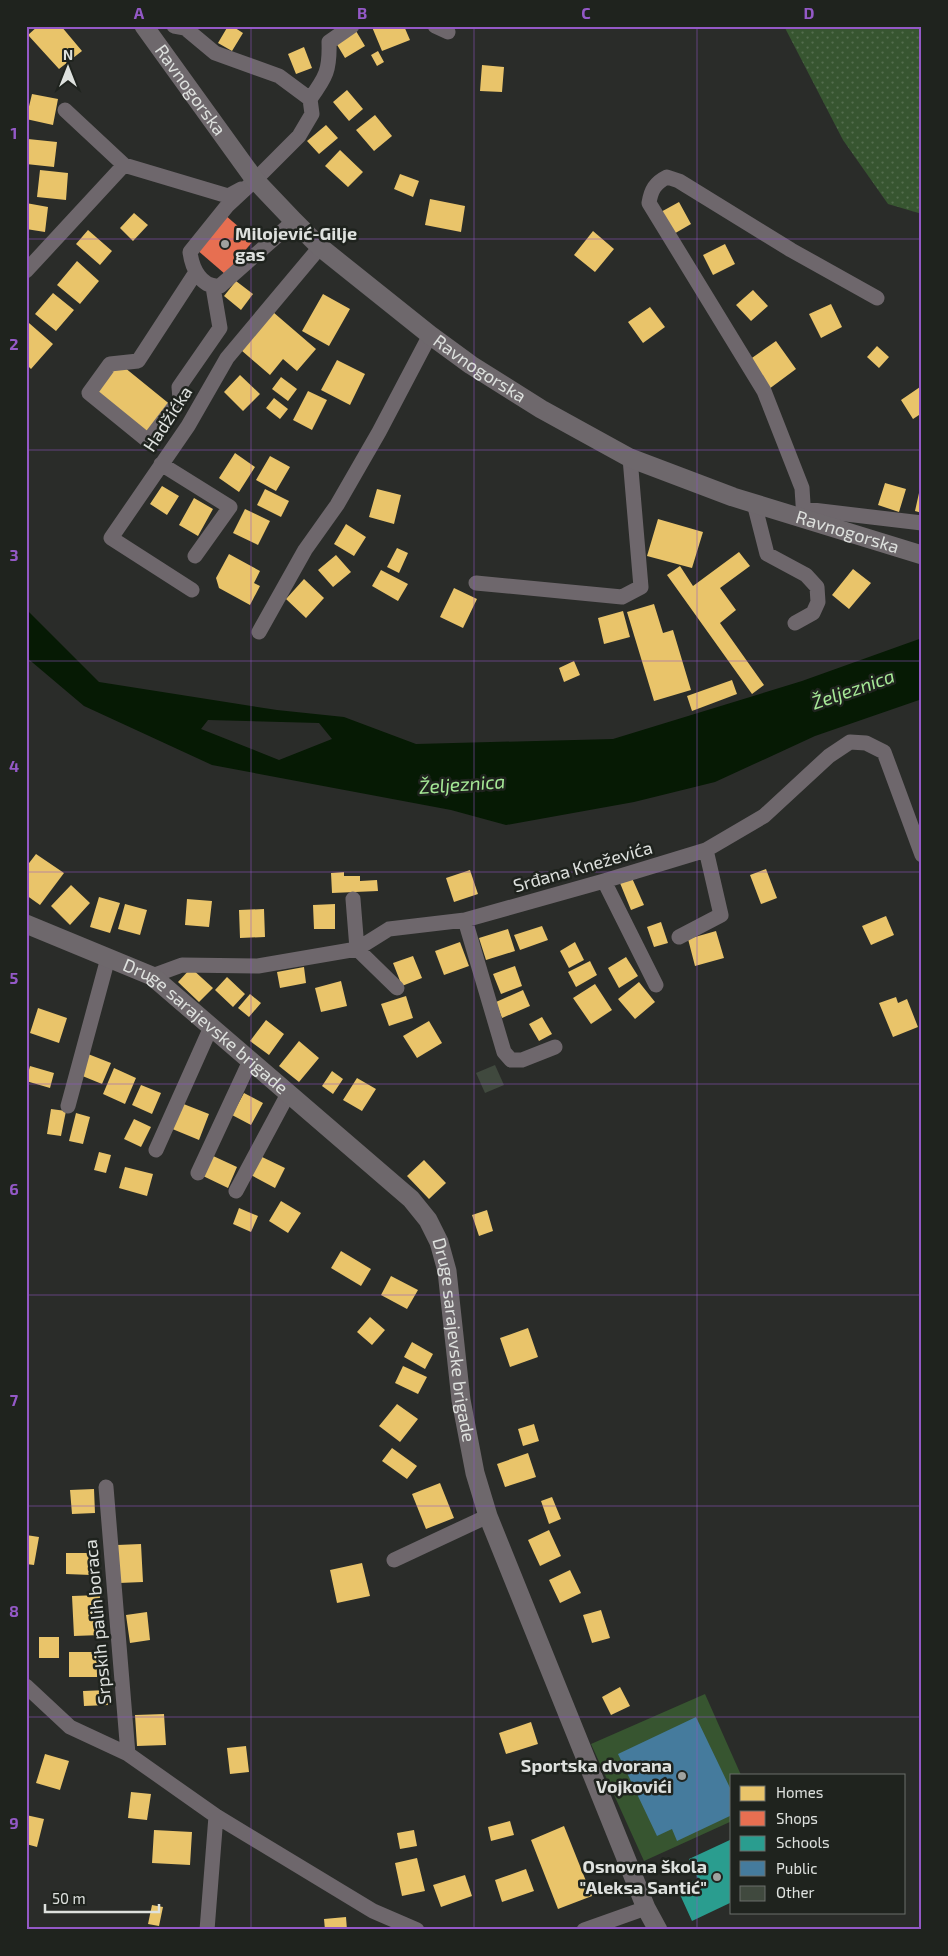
<svg xmlns="http://www.w3.org/2000/svg" width="948" height="1956" viewBox="0 0 948 1956" font-family="'Exo 2',sans-serif">
<style>
.green{fill:url(#green-dots)}
.pitch{fill:#375530}
.water{fill:#061a04;fill-rule:evenodd}
.homes{fill:#e9c46a}
.shops{fill:#e76f51}
.schools{fill:#2a9d8f}
.public{fill:#457b9d}
.building{fill:#40493e}
.lines{fill:none;stroke-linecap:round;stroke-linejoin:round}
.minor{stroke:#6e676c;stroke-width:15}
.major{stroke:#6e686c;stroke-width:19}
.grid{fill:none;stroke:#9459c7;stroke-width:1;stroke-opacity:0.55}
.poi-dot{fill:#9fa29f;stroke:#1f231e;stroke-width:2}
.labels{text-anchor:middle;stroke-width:5;stroke-linejoin:round;paint-order:stroke}
.street-label{font-size:18px;fill:#dee1de;stroke:#1f231e}
.poi-label{font-size:18px;font-weight:bold;fill:#dee1de;stroke:#1f231e;text-anchor:end}
.water-label{font-size:19px;font-style:italic;fill:#a6e997;stroke:#1f231e}
.neatline{fill:none;stroke:#9459c7;stroke-width:2}
.grid-label{font-size:16px;text-anchor:middle;font-weight:bold;fill:#9459c7}
</style>
<defs>
<pattern id="green-dots" width="8" height="8" patternUnits="userSpaceOnUse" patternTransform="scale(1.25)"><rect width="8" height="8" fill="#375530"/><path d="M2 2h.1M6 6h.1" fill="none" stroke="#546d4e" stroke-width="1.8" stroke-linecap="round"/></pattern>
</defs>
<rect width="100%" height="100%" fill="#2a2c29"/>
<path class="green" d="M784,26H922V214L888,204L843,140Z"/>
<path class="pitch" d="M705,1694L741,1775H732V1821L644,1861L591,1744Z"/>
<path class="water" d="M26,609L99,682L277,710L344,717L416,744L613,739L802,681L922,638V699L815,736L715,782L634,802L506,825L451,810L212,765L84,706L26,657ZM208,720L319,723L332,739L279,760L201,729Z"/>
<path class="homes" d="M38,26H61L82,51L59,69L28,35Z
M228,26H232L243,33L232,51L218,43Z
M404,26L410,40L382,51L372,27Z
M356,31L365,46L345,58L336,43Z
M304,47L312,68L296,74L288,54Z
M378,51L384,62L377,66L371,55Z
M482,65L504,67L502,92L480,91Z
M347,90L363,109L349,121L333,102Z
M32,94L58,99L53,125L26,119Z
M375,115L392,136L374,151L356,130Z
M326,125L338,138L319,154L307,141Z
M28,139L57,142L54,167L26,164Z
M340,150L363,172L348,187L325,166Z
M40,170L68,173L66,200L37,197Z
M400,174L419,181L413,197L394,189Z
M430,199L465,206L461,232L425,225Z
M679,202L691,224L672,235L659,213Z
M26,203L48,207L45,232L26,229Z
M134,213L148,225L133,241L120,228Z
M88,230L112,251L100,265L76,244Z
M593,231L614,249L595,272L574,255Z
M725,244L735,264L713,275L703,255Z
M77,261L99,281L80,304L57,285Z
M236,281L253,294L241,310L224,296Z
M753,290L768,306L751,321L736,305Z
M53,293L74,310L56,331L35,314Z
M323,294L350,309L329,346L302,331Z
M831,304L842,327L821,338L809,314Z
M650,307L665,327L643,343L628,322Z
M273,312L316,349L297,371L283,359L270,375L241,350Z
M29,323L53,344L31,369L26,364V326Z
M776,341L796,369L769,389L749,360Z
M877,346L889,357L879,368L867,357Z
M337,360L365,374L350,405L321,390Z
M119,363L172,406L150,434L96,392Z
M240,375L260,394L243,411L224,392Z
M281,377L297,389L288,401L272,389Z
M920,387L922,389V413L913,419L901,400Z
M308,391L327,400L312,430L293,420Z
M274,398L288,409L280,419L266,408Z
M235,453L255,467L239,492L219,478Z
M270,456L290,467L276,491L256,480Z
M885,483L906,489L899,512L878,505Z
M921,484L922,485V513L915,511Z
M162,486L179,496L167,515L150,504Z
M265,489L289,501L281,517L257,505Z
M377,489L401,495L394,524L369,517Z
M194,498L213,509L198,536L179,525Z
M245,509L270,521L258,545L233,533Z
M658,519L703,532L692,568L647,556Z
M346,524L366,537L354,556L334,544Z
M397,548L408,553L399,573L387,567Z
M739,552L750,566L720,588L736,610L720,623L764,685L752,694L667,575L680,566L693,586Z
M229,554L260,571L254,583L260,586L250,605L219,588L216,578Z
M336,555L351,572L333,587L318,570Z
M853,569L871,583L849,609L832,595Z
M381,570L408,584L398,601L372,586Z
M304,579L324,598L306,618L286,599Z
M454,588L477,599L463,628L440,617Z
M654,604L663,633L673,630L691,690L654,701L627,612Z
M623,611L630,637L604,644L598,618Z
M574,661L580,675L564,682L559,668Z
M732,680L737,694L692,711L687,696Z
M36,854L64,873L40,905L26,895V867Z
M766,869L777,898L761,904L750,875Z
M470,870L478,894L454,902L446,878Z
M344,872V876H360V881L377,880L378,891L332,893L331,873Z
M632,878L644,905L631,910L620,883Z
M71,885L90,903L70,925L51,906Z
M99,897L120,903L110,933L90,927Z
M187,899L212,901L209,927L185,925Z
M125,904L147,910L140,935L118,929Z
M335,904V929H314L313,905Z
M264,909L265,937L240,938L239,910Z
M886,916L894,935L871,945L862,926Z
M661,922L668,943L654,947L647,927Z
M542,926L548,940L520,950L514,935Z
M508,929L515,951L486,960L479,938Z
M716,931L724,958L695,966L688,939Z
M460,942L469,966L444,975L435,951Z
M575,942L584,960L569,968L560,951Z
M413,956L422,978L402,986L393,963Z
M626,957L638,976L619,988L608,968Z
M590,961L597,975L576,987L568,972Z
M515,966L522,986L501,994L493,974Z
M304,967L306,983L280,988L277,972Z
M191,968L213,988L199,1002L178,982Z
M227,977L245,994L233,1007L215,990Z
M341,981L347,1006L321,1012L315,988Z
M639,982L655,1002L635,1019L618,999Z
M595,984L612,1010L591,1024L573,998Z
M523,990L530,1006L502,1018L496,1002Z
M250,994L261,1003L249,1017L238,1008Z
M406,996L413,1018L389,1026L381,1004Z
M896,997L898,1003L907,999L918,1027L893,1037L879,1003Z
M38,1008L67,1018L59,1043L30,1033Z
M542,1017L552,1034L539,1041L529,1024Z
M266,1020L284,1034L269,1055L250,1041Z
M429,1021L442,1043L417,1058L403,1036Z
M299,1041L319,1058L299,1082L279,1066Z
M88,1054L111,1063L102,1084L80,1075Z
M30,1066L54,1073L50,1088L26,1081Z
M114,1068L136,1078L125,1104L103,1094Z
M332,1071L343,1079L333,1094L322,1086Z
M357,1078L376,1089L362,1111L343,1100Z
M141,1085L161,1093L152,1114L132,1105Z
M244,1093L263,1103L251,1125L232,1115Z
M181,1103L209,1114L199,1140L170,1128Z
M51,1109L66,1111L61,1136L47,1134Z
M76,1113L90,1117L83,1144L69,1141Z
M134,1119L151,1127L141,1147L124,1139Z
M99,1152L111,1155L106,1173L94,1170Z
M211,1155L237,1167L228,1188L201,1175Z
M260,1156L285,1168L275,1188L251,1175Z
M424,1160L446,1183L429,1199L407,1176Z
M125,1167L153,1174L147,1196L119,1188Z
M281,1201L301,1213L288,1233L269,1221Z
M239,1208L258,1216L251,1232L233,1224Z
M487,1210L493,1231L479,1236L472,1215Z
M341,1251L371,1269L361,1286L331,1268Z
M391,1276L418,1290L407,1309L381,1295Z
M370,1317L385,1330L372,1345L357,1332Z
M528,1328L538,1357L510,1367L500,1338Z
M412,1342L433,1354L425,1369L404,1357Z
M403,1366L427,1377L418,1394L395,1383Z
M397,1404L418,1419L400,1442L379,1426Z
M534,1424L539,1441L523,1446L518,1429Z
M392,1448L417,1466L407,1479L382,1461Z
M528,1453L536,1477L505,1487L497,1464Z
M440,1483L454,1518L426,1529L412,1494Z
M94,1489L95,1513L72,1514L70,1490Z
M552,1497L561,1519L549,1524L541,1501Z
M549,1530L561,1556L540,1566L528,1540Z
M26,1535L39,1537L34,1565L26,1564Z
M141,1544L143,1582L119,1583L117,1545Z
M66,1553H92L91,1575L66,1574Z
M362,1563L370,1596L337,1603L330,1570Z
M570,1570L581,1593L560,1603L549,1580Z
M100,1595L101,1635L74,1636L72,1596Z
M601,1610L610,1638L592,1643L583,1615Z
M147,1612L150,1640L130,1643L126,1615Z
M39,1637H59V1658H39Z
M69,1652H97V1677H69Z
M620,1687L630,1706L611,1715L602,1697Z
M108,1690V1705L84,1706L83,1691Z
M164,1714L166,1745L137,1746L135,1715Z
M531,1722L538,1744L506,1754L499,1733Z
M246,1746L249,1772L230,1774L227,1748Z
M45,1754L69,1761L60,1790L36,1783Z
M131,1792L151,1794L147,1820L128,1818Z
M26,1815L44,1819L37,1847L26,1844Z
M510,1821L514,1835L491,1841L488,1827Z
M564,1826L592,1896L558,1909L531,1840Z
M154,1830L192,1832L190,1865L152,1863Z
M414,1830L417,1846L400,1849L397,1833Z
M417,1858L425,1891L402,1896L395,1863Z
M526,1869L534,1891L502,1902L495,1880Z
M465,1875L472,1896L441,1907L433,1885Z
M152,1905L163,1907L159,1926L148,1924Z
M346,1917L347,1930H325L324,1919Z"/>
<path class="shops" d="M225,215L254,240L225,274L196,249Z"/>
<path class="schools" d="M732,1839V1902L692,1921L677,1888L698,1879L689,1859Z"/>
<path class="public" d="M696,1717L732,1792V1815L677,1841L672,1829L657,1836L618,1754Z"/>
<path class="building" d="M495,1065L504,1085L485,1093L476,1073Z"/>
<g class="lines">
<path class="minor" d="M174,26L185,28L215,53L279,76L310,99L312,114L299,136L255,180L227,206L190,252C192,268 201,288 220,286L294,221
M435,26L448,32
M310,99C326,77 330,70 329,42L352,26
M65,110L124,165
M26,271L124,165L228,196L241,189
M196,272L138,361L110,364L89,393L148,441L180,399L179,387L220,328L213,287
M161,464L230,507L195,556
M754,503L767,554L806,575L817,587L818,602L813,613L795,623
M804,509L922,523
M804,519L802,488L764,391L649,203C651,190 655,183 667,177L679,181L791,250L877,298
M476,583L622,597L641,587L630,458
M192,590L111,538L188,426L227,358L320,247
M259,632L305,550L337,505L379,432L430,335
M604,881L656,985
M353,899L357,949L397,988
M465,920L504,1052L511,1060H522L555,1047
M679,937L721,915L706,850
M152,976L182,965L258,966L357,949L389,929L465,920L604,881L706,850L764,816L829,756L850,742L866,743L884,752L922,855
M68,1106L108,958
M156,1150L211,1027
M198,1173L250,1061
M236,1191L288,1094
M106,1487L128,1754
M394,1560L488,1516
M26,1686L70,1727L128,1754L216,1816L373,1911L417,1930
M207,1930L216,1816
M584,1930L646,1908"/>
<g class="major">
<path id="s1" d="M144,26L255,180L294,221L320,247L430,335L471,365L541,409L630,458L733,497L922,555"/>
<path id="s2" d="M26,924L152,976L411,1199L428,1220L439,1242L447,1271L461,1400L475,1473L488,1516L646,1908L658,1930"/>
</g>
</g>
<path class="grid" d="M251,26V1930M474,26V1930M697,26V1930M26,239H922M26,450H922M26,661H922M26,872H922M26,1084H922M26,1295H922M26,1506H922M26,1717H922"/>
<g class="poi-dot">
<circle cx="225" cy="244" r="5"/>
<circle cx="682" cy="1776" r="5"/>
<circle cx="717" cy="1877" r="5"/>
</g>
<g class="labels">
<g class="street-label">
<text dy="6" stroke="none"><textPath href="#s1" startOffset="79">Ravnogorska</textPath></text>
<text dy="6" stroke="none"><textPath href="#s1" startOffset="484">Ravnogorska</textPath></text>
<text transform="translate(168 419) rotate(-57)" y="6">Hadžićka</text>
<text dy="6" stroke="none"><textPath href="#s1" startOffset="889">Ravnogorska</textPath></text>
<text transform="translate(583 867) rotate(-16)" y="6">Srđana Kneževića</text>
<text dy="6" stroke="none"><textPath href="#s2" startOffset="209">Druge sarajevske brigade</textPath></text>
<text dy="6" stroke="none"><textPath href="#s2" startOffset="629">Druge sarajevske brigade</textPath></text>
<text transform="translate(98 1622) rotate(-95)" y="6">Srpskih palih boraca</text>
</g>
<g class="poi-label">
<text x="235" y="240" text-anchor="start">Milojević-Gilje<tspan x="235" dy="21">gas</tspan></text>
<text x="672" y="1772">Sportska dvorana<tspan x="672" dy="21">Vojkovići</tspan></text>
<text x="707" y="1873">Osnovna škola<tspan x="707" dy="21">"Aleksa Santić"</tspan></text>
</g>
<g class="water-label">
<text transform="translate(853 689) rotate(-19)" y="7">Željeznica</text>
<text transform="translate(462 784) rotate(-4)" y="7">Željeznica</text>
</g>
</g>
<rect width="948" height="1956" fill="none" stroke="#1f231e" stroke-width="55"/>
<rect x="730" y="1774" width="175" height="140" fill="#1f231e" stroke="#6b6f6b"/>
<rect x="740" y="1786" width="25" height="15" fill="#e9c46a" stroke="#6b6f6b"/>
<text x="776" y="1798" font-size="15" fill="#dee1de">Homes</text>
<rect x="740" y="1811" width="25" height="15" fill="#e76f51" stroke="#6b6f6b"/>
<text x="776" y="1824" font-size="15" fill="#dee1de">Shops</text>
<rect x="740" y="1836" width="25" height="15" fill="#2a9d8f" stroke="#6b6f6b"/>
<text x="776" y="1848" font-size="15" fill="#dee1de">Schools</text>
<rect x="740" y="1861" width="25" height="15" fill="#457b9d" stroke="#6b6f6b"/>
<text x="776" y="1874" font-size="15" fill="#dee1de">Public</text>
<rect x="740" y="1886" width="25" height="15" fill="#40493e" stroke="#6b6f6b"/>
<text x="776" y="1898" font-size="15" fill="#dee1de">Other</text>
<g transform="translate(68 68)" stroke="#1f231e" stroke-width="4" paint-order="stroke">
<path d="M0-4L9 19L0 12L-9 19Z" fill="#dee1de"/>
<text y="-8" font-size="14" font-weight="bold" text-anchor="middle" fill="#dee1de">N</text>
</g>
<path d="M45 1904v8h114v-8" fill="none" stroke="#dee1de" stroke-width="2.5"/>
<text x="52" y="1904" font-size="15" fill="#dee1de" stroke="#1f231e" stroke-width="4" paint-order="stroke">50 m</text>
<rect x="28" y="28" width="892" height="1900" class="neatline"/>
<g class="grid-label">
<text x="139" y="19">A</text>
<text x="362" y="19">B</text>
<text x="586" y="19">C</text>
<text x="809" y="19">D</text>
<text x="14" y="139">1</text>
<text x="14" y="350">2</text>
<text x="14" y="561">3</text>
<text x="14" y="772">4</text>
<text x="14" y="984">5</text>
<text x="14" y="1195">6</text>
<text x="14" y="1406">7</text>
<text x="14" y="1617">8</text>
<text x="14" y="1829">9</text>
</g>
</svg>
